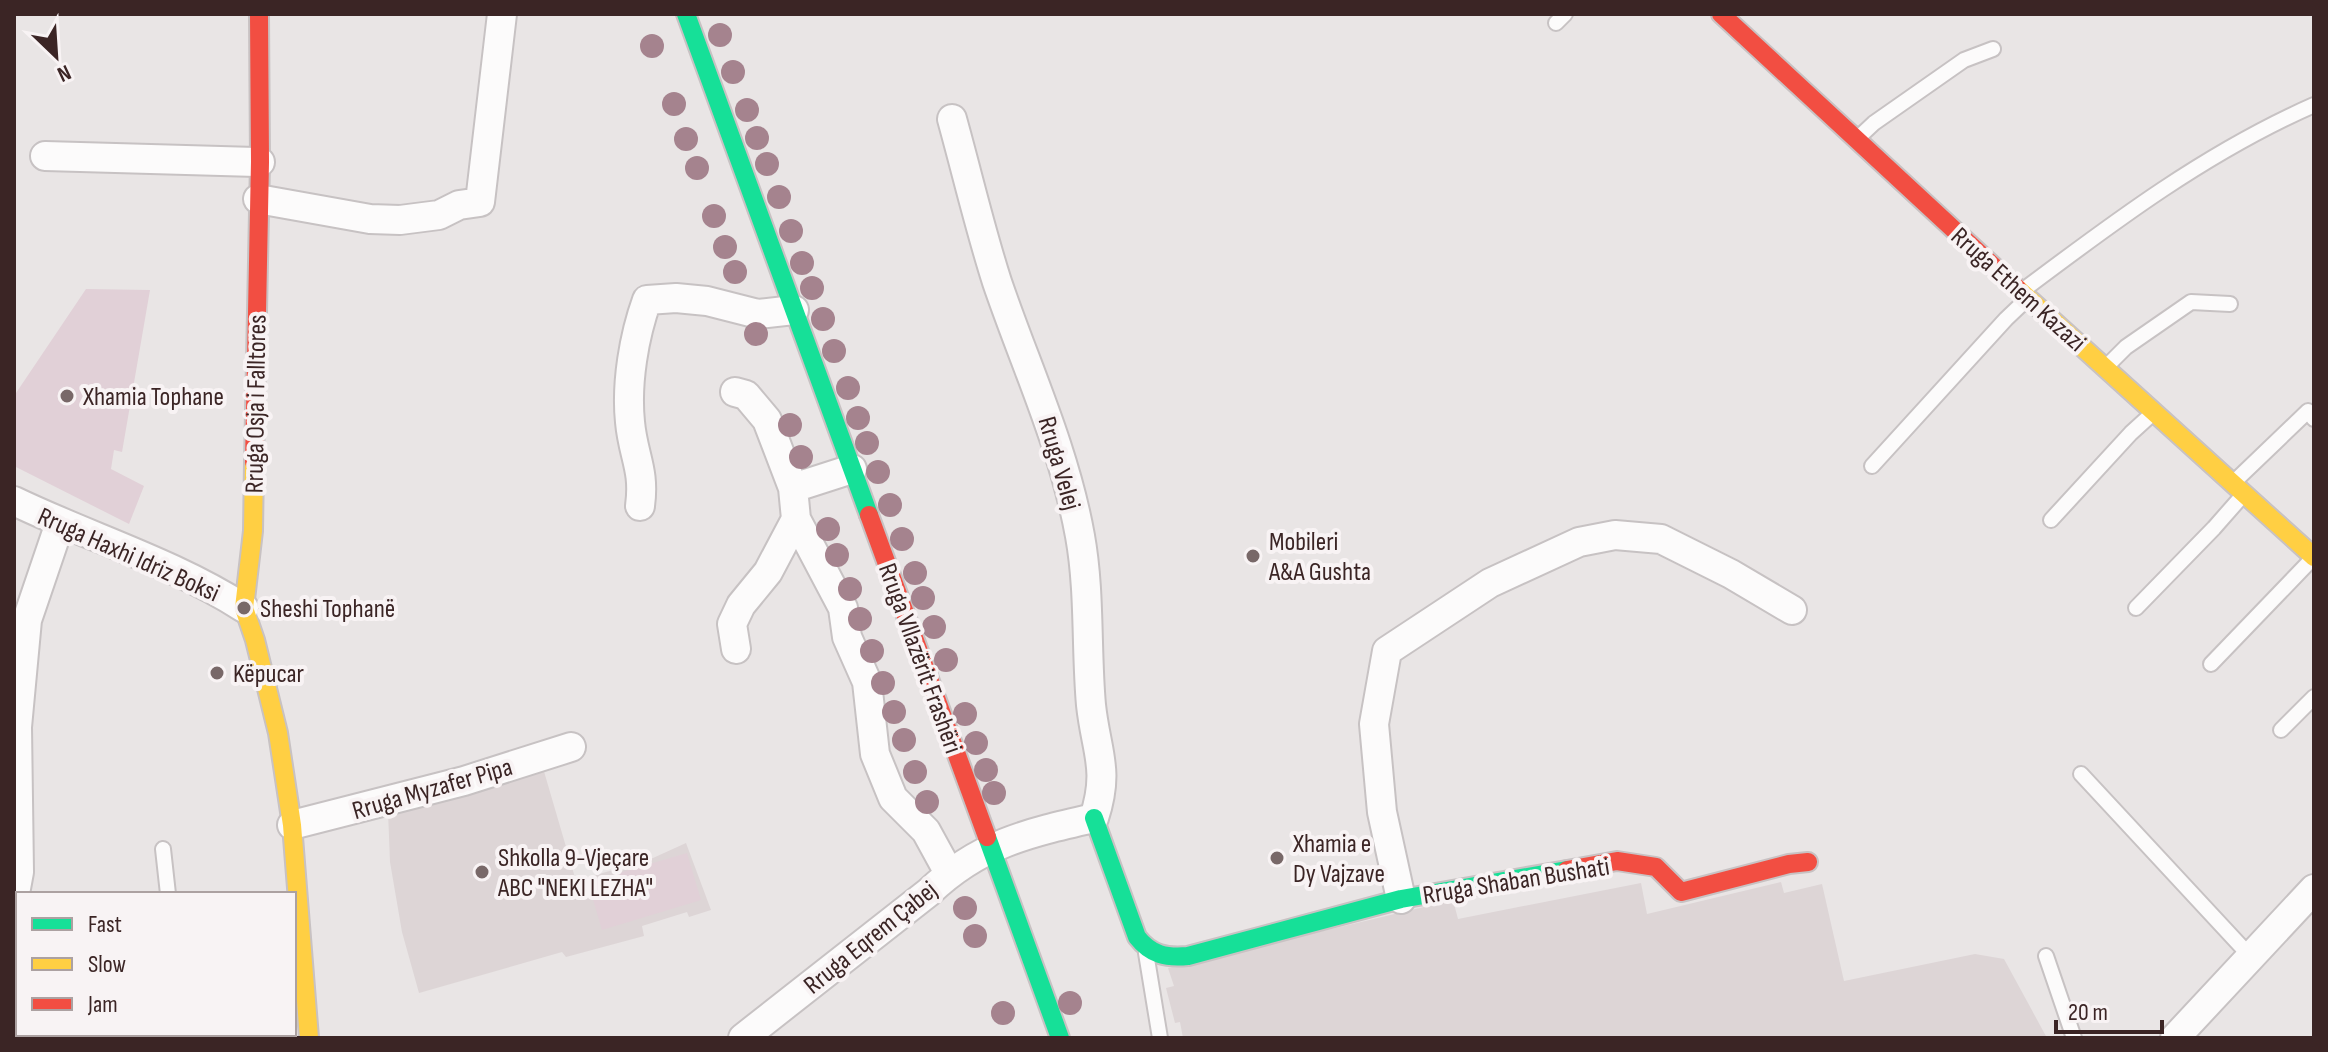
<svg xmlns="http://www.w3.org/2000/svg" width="2328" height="1052" viewBox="0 0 2328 1052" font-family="'Sofia Sans Condensed',sans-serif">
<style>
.built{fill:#ddd5d6}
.green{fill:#e1d0d7}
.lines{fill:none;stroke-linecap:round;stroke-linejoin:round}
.lane-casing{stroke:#c7c2c3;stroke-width:18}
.street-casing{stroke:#c7c2c3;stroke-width:32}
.fast-casing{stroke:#c8c2c3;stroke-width:22}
.slow-casing{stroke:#c8c2c3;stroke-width:22}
.jam-casing{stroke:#c8c2c3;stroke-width:22}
.lane{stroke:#fcfbfb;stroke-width:14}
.street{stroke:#fcfbfb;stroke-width:28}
.fast{stroke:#16e098;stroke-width:18}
.slow{stroke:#ffcf43;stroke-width:18}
.jam{stroke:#f24e42;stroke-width:18}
.tree{fill:#a5838e}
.poi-dot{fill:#786868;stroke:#f8f3f4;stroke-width:3}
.labels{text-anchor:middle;stroke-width:8;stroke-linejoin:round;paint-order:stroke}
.street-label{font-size:26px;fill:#3b2525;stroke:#f8f3f4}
.poi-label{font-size:26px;fill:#3b2525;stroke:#f8f3f4;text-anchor:start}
</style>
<rect width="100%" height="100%" fill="#e9e5e5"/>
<path class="built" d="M543,768L576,881L653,858L686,843L711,910L689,917L687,912L642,926L644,936L566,957L562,952L419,993L402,932L390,862L388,811Z
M1781,882L1784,893L1822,884L1844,981L1975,954L2004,959L2047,1038H1183L1180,1022L1175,1023L1166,988L1174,986L1168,968L1453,900L1458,919L1641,883L1647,914Z"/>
<path class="green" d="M86,289L150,290L122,452L114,450L111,469L144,486L129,524L14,466V396Z
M687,853L701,900L602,930L588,882Z"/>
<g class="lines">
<defs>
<path id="lane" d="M1556,23L1565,14
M1858,138L1874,123L1964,60L1993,49
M2022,291C2115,221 2207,152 2314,105
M2108,365L2126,347L2191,302L2230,304
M1872,466L2006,319L2027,299
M2234,482L2308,411L2314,419
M2051,520L2131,433L2153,413
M2136,608L2214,528L2243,495
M2211,664L2313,558
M2281,730L2314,697
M2081,774L2250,956
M163,849L168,894
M1146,953L1160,1038
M2046,956L2074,1038"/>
<path id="street" d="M45,156L260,162
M258,199L370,219L400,220L439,215L459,205L480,202L502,14
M735,392L746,395L767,420L793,488L796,519L843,608L847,637L867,682L875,754L893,798L926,831L949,873
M793,488L852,469
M14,501C91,538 172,562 244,608
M640,506C645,469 633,456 630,422C626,383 634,336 647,300L676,298L707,301L758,314L794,310
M736,649L732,624L741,605L768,572L796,519
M292,825L464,781L571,747
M14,899L19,872L17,727L27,620L60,523
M1401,899L1382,812L1374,724L1387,651L1490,583L1579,542L1615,535L1661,539L1731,574L1792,610
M14,972L18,981
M47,1034L48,1038
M743,1038L929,892C979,844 1028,833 1094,818C1110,769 1096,752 1091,705C1086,649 1090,591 1080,536C1064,447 1026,367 997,282C980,229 967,173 952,119
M2175,1038L2314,889"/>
<path id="fast" d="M686,14L869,515
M1094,818L1137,937C1151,955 1166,958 1188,956L1401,899L1567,870
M987,837L1060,1038"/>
<path id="slow" d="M2018,289L2314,557
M254,462L253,531L244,608L255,640L278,733L292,825L309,1038"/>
<path id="jam" d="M1721,14L2018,289
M254,462L260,162L259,14
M869,515L987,837
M1567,870L1617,861L1656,867L1681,892L1789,864L1808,862"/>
</defs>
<use href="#lane" class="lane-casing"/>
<use href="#street" class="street-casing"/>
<use href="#fast" class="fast-casing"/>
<use href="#slow" class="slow-casing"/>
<use href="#jam" class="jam-casing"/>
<use href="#lane" class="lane"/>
<use href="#street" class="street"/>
<use href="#fast" class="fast"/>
<use href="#slow" class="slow"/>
<use href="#jam" class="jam"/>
</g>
<g class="tree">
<circle cx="720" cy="35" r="12"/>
<circle cx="652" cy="46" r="12"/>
<circle cx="733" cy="72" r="12"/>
<circle cx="674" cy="104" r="12"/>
<circle cx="747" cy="110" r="12"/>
<circle cx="757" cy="138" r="12"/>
<circle cx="686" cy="139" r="12"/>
<circle cx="767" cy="164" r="12"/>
<circle cx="697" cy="168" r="12"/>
<circle cx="779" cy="197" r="12"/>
<circle cx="714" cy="216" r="12"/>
<circle cx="791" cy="231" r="12"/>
<circle cx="725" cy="247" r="12"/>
<circle cx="802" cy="263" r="12"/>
<circle cx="735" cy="272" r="12"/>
<circle cx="812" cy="288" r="12"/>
<circle cx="823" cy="319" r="12"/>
<circle cx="756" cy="334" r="12"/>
<circle cx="834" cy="351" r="12"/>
<circle cx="848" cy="388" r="12"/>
<circle cx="858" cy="418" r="12"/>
<circle cx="790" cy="425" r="12"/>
<circle cx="867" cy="443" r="12"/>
<circle cx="801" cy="457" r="12"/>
<circle cx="878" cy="472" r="12"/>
<circle cx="890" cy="505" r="12"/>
<circle cx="828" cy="529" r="12"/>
<circle cx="902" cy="539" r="12"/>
<circle cx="837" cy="555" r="12"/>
<circle cx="915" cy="573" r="12"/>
<circle cx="850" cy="589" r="12"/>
<circle cx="923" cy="598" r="12"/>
<circle cx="860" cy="619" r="12"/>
<circle cx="934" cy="627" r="12"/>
<circle cx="872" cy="651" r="12"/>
<circle cx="946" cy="660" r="12"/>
<circle cx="883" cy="683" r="12"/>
<circle cx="894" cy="712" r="12"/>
<circle cx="965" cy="714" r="12"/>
<circle cx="904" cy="740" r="12"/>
<circle cx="976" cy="743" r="12"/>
<circle cx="986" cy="770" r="12"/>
<circle cx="915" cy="772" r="12"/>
<circle cx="994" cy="793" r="12"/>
<circle cx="927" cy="802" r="12"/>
<circle cx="965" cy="908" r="12"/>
<circle cx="975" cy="936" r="12"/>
<circle cx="1070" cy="1003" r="12"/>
<circle cx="1003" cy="1013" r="12"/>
</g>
<g class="poi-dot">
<circle cx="67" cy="396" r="8"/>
<circle cx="1253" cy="556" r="8"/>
<circle cx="244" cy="608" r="8"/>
<circle cx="217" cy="673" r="8"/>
<circle cx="1277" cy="858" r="8"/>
<circle cx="482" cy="872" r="8"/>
</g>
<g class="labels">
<g class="street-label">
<text transform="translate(2019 289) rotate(42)" y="9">Rruga Ethem Kazazi</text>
<text transform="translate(255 404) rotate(-89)" y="9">Rruga Osja i Falltores</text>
<text transform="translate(1060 463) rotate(74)" y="9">Rruga Velej</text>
<text transform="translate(129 554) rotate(24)" y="9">Rruga Haxhi Idriz Boksi</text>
<text transform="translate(921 658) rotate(70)" y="9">Rruga Vllazërit Frashëri</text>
<text transform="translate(432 788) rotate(-16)" y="9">Rruga Myzafer Pipa</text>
<text transform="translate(1516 880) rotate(-9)" y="9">Rruga Shaban Bushati</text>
<text transform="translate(870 937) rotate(-39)" y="9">Rruga Eqrem Çabej</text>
</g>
<g class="poi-label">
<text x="83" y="405">Xhamia Tophane</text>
<text x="1269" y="550">Mobileri<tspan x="1269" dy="30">A&amp;A Gushta</tspan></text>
<text x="260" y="617">Sheshi Tophanë</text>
<text x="233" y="682">Këpucar</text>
<text x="1293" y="852">Xhamia e<tspan x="1293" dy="30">Dy Vajzave</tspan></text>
<text x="498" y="866">Shkolla 9-Vjeçare<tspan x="498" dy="30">ABC "NEKI LEZHA"</tspan></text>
</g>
</g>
<rect width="2328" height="1052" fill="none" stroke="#3b2525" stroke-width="32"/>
<rect x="16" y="892" width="280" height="144" fill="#f8f3f4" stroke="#aca1a1" stroke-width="2"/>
<rect x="32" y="918" width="40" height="12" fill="#16e098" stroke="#aca1a1" stroke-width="2"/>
<text x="88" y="932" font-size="24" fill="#3b2525">Fast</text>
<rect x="32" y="958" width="40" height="12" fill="#ffcf43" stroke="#aca1a1" stroke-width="2"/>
<text x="88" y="972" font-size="24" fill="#3b2525">Slow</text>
<rect x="32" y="998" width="40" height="12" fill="#f24e42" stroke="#aca1a1" stroke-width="2"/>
<text x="88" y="1012" font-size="24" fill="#3b2525">Jam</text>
<g transform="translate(56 56) rotate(155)" stroke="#f8f3f4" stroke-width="6" paint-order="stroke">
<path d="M0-6L14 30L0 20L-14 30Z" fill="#3b2525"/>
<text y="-12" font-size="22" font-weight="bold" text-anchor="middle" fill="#3b2525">N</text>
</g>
<path d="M2056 1020v12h106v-12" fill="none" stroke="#3b2525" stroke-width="4"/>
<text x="2068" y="1020" font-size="24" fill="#3b2525" stroke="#f8f3f4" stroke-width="6" paint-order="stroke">20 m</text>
</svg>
